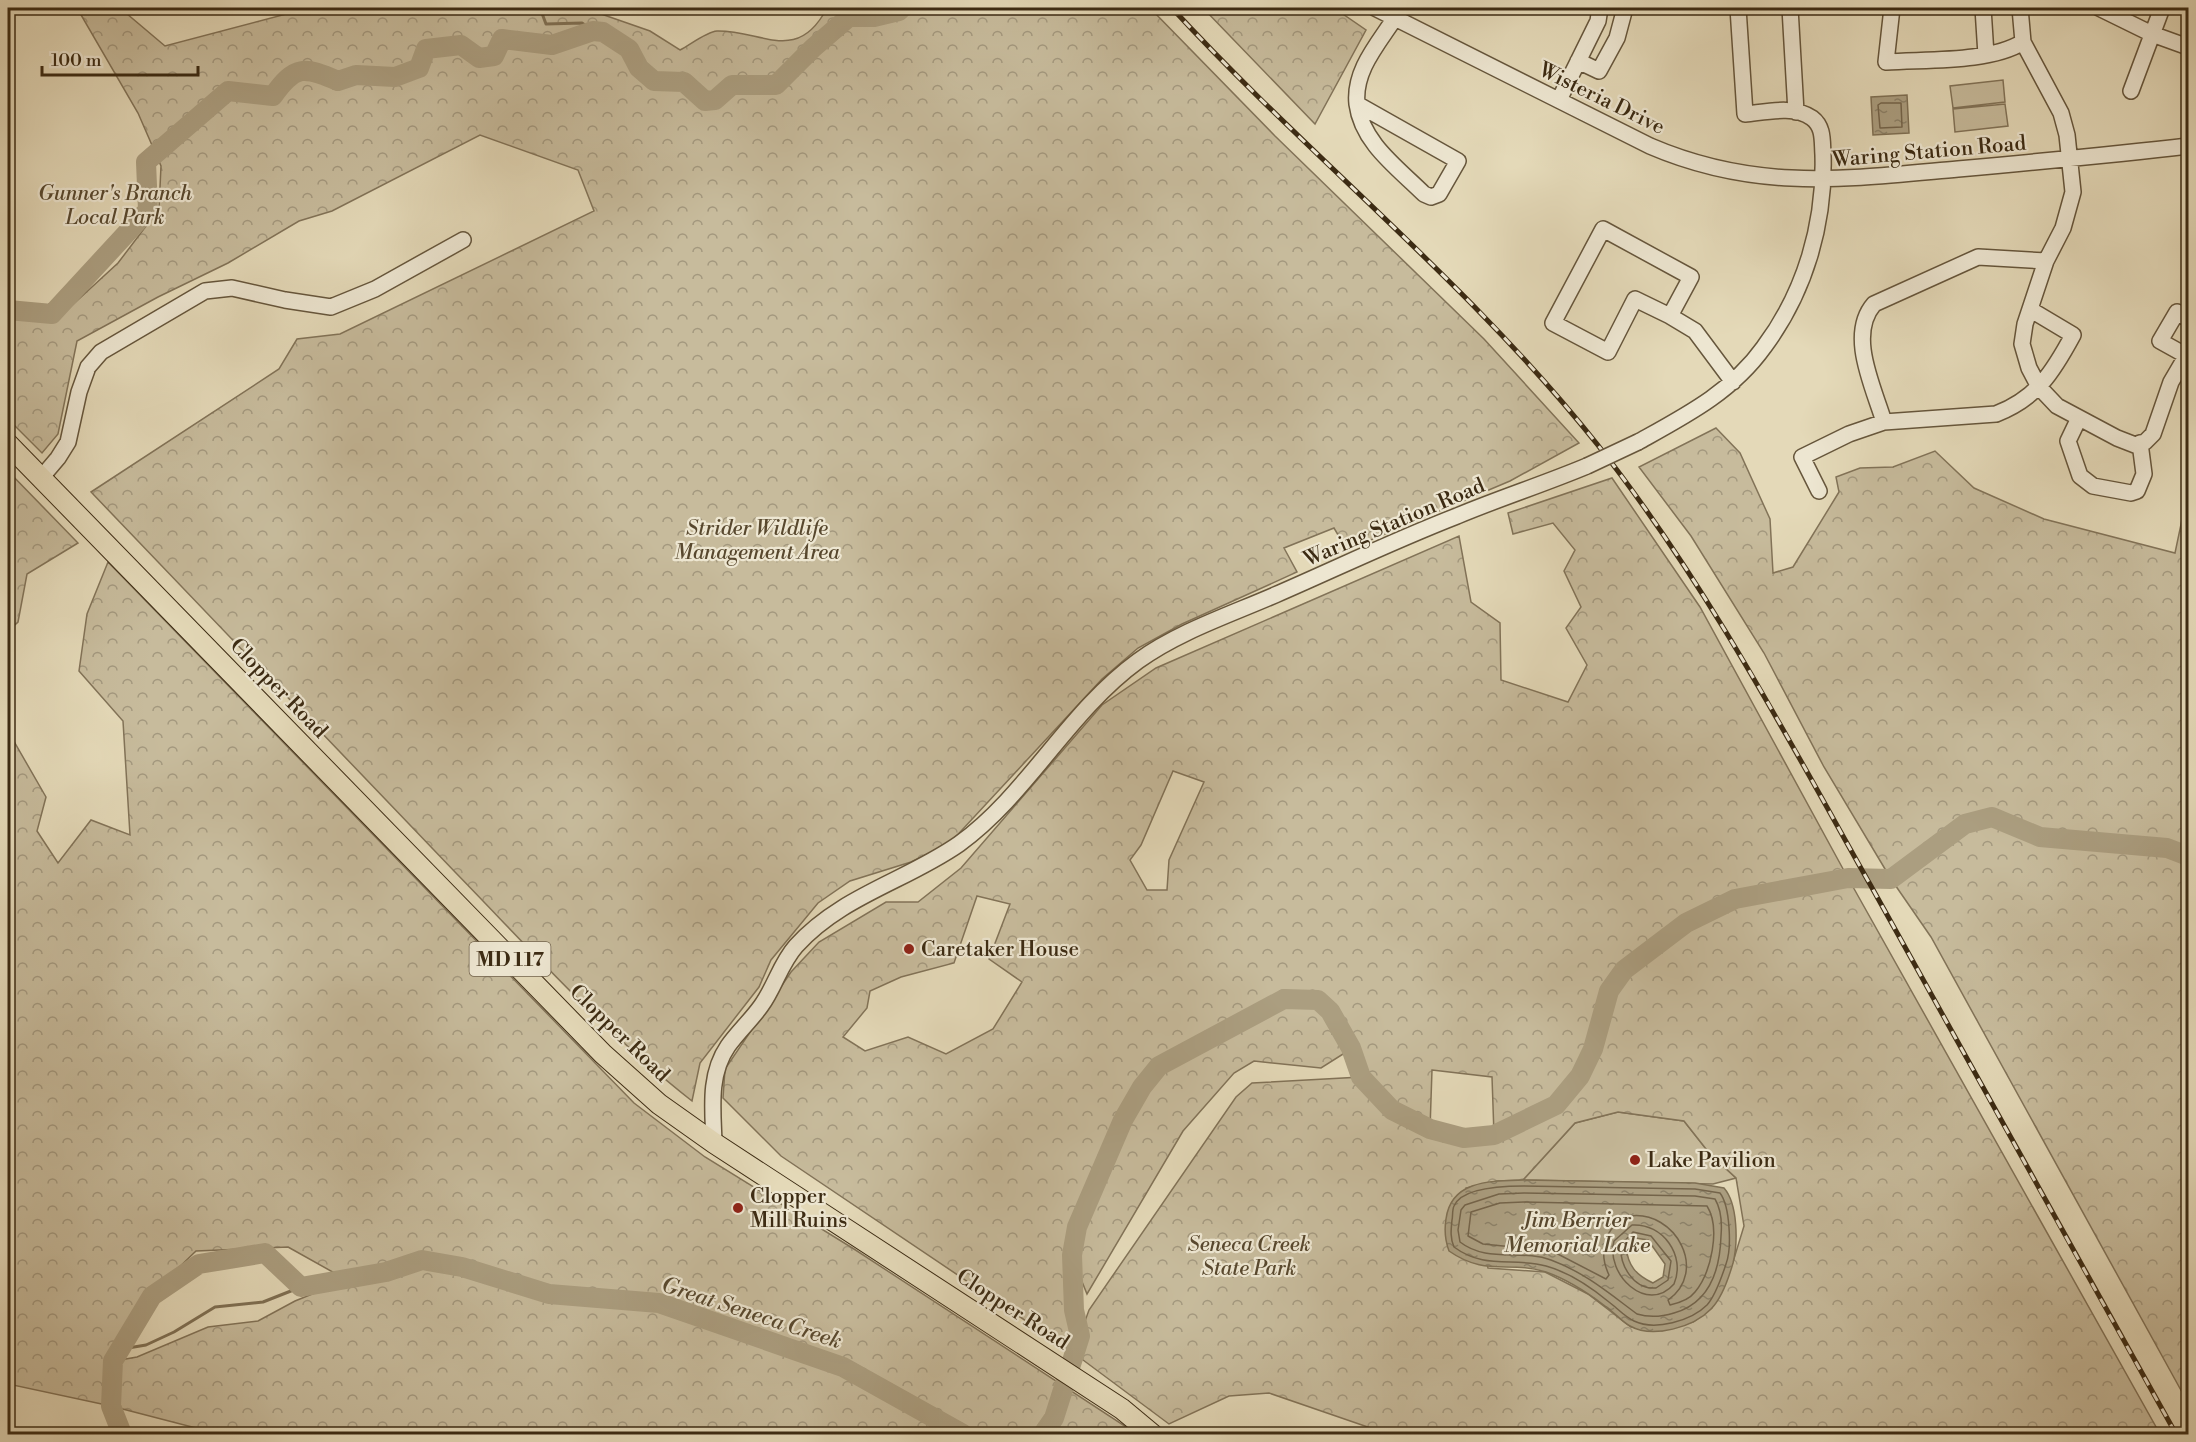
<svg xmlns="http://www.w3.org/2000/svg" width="2196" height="1442" viewBox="0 0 2196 1442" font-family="'Libre Bodoni',serif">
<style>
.green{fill:#c7bb9c;stroke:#827358;stroke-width:1.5}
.forest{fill:url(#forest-crowns);stroke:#827358;stroke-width:1.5;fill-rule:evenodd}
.water{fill:url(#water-ripples);stroke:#7f7054;stroke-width:1.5;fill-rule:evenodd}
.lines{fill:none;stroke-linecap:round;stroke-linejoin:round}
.shore{stroke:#74644a;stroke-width:1.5}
.stream{stroke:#7f7054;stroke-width:3}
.river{stroke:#ab9e80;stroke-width:20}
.minor-casing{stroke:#66563c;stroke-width:18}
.major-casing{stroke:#3c2b13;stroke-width:22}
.minor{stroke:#ede6d1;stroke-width:15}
.major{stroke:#e4d9b8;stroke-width:20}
.rail-casing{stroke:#3c2b13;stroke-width:5}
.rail{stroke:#ede6d1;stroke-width:3;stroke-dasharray:9;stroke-linecap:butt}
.minor-bridge-casing{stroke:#66563c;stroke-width:18;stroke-linecap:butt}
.minor-bridge{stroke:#ede6d1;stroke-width:15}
.poi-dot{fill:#8f2418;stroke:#ede6d1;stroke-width:2}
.labels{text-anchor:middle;stroke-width:4.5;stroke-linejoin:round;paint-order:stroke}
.shield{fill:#ede6d1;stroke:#71634c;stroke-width:1.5}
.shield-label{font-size:20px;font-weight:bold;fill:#3c2b13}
.street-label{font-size:21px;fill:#3c2b13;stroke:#ede6d1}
.park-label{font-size:21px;font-style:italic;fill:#58482e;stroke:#ede6d1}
.poi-label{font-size:21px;fill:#3c2b13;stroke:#ede6d1;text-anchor:start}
.water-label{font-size:22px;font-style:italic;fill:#58482e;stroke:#ede6d1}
</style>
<defs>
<pattern id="forest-crowns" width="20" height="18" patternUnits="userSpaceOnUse" patternTransform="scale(1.5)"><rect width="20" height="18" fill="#c7bb9c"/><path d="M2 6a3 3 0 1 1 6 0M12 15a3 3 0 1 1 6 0" fill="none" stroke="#a3987e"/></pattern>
<pattern id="water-ripples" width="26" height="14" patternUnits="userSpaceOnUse" patternTransform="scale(1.5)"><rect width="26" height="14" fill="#ab9e80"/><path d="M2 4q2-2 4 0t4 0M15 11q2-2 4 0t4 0" fill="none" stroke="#8c8168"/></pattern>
</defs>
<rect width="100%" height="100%" fill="#e4d9b8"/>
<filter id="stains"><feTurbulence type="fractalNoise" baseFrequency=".00333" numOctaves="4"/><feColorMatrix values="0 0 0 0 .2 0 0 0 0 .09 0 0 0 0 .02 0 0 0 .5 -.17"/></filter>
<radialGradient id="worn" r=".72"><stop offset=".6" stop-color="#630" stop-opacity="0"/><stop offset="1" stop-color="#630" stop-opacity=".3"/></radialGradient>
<path class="green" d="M2003,80L2005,102L1953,108L1950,86Z
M2005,104L2008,126L1955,132L1953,109Z
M1618,1112L1684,1121L1710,1154L1736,1178L1713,1184L1523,1180L1575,1123Z"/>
<path class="forest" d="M77,8H120L165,46L309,8H584L650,31L680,50C690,45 706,32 717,31C762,30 797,65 827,8H1150L1275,136L1484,339L1579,443L1510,481L1347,550L1334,528L1284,548L1297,572L1182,624L1138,648L1102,679L950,843L911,862L850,881L818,903L771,960L759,987L700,1063L692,1101C605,1033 531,950 455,872C333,746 212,619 91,492L279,369L297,339L340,334L594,211L578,170L480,135L332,211L299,221L228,263L158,297L77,341L58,434L42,453L8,419V316L56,320L118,263L159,209L161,166L138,113Z
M1203,8H1334L1366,30L1315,124Z
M1716,428L1740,453L1770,519L1773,573L1793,567L1839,492L1836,477L1860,468L1893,467L1935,451L1974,488L2044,519L2175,553L2188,491V1403L1931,937L1891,879L1824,767L1764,653L1691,536L1639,467Z
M8,471L78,543L27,574L18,622L8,631Z
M1612,478L1700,607L1848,878L2160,1434H1388L1269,1393L1229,1396L1169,1424L1075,1354L781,1156L723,1098L725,1069L791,972L819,942L886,902H918L961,868L1102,705L1156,668L1459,536L1471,602L1500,623L1501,680L1568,702L1587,665L1566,628L1581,607L1564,571L1575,550L1553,523L1513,534L1508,513ZM1173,771L1204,782L1169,860L1167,890H1147L1130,860L1141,845ZM977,896L1010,904L989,959L1022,982L993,1029L946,1054L908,1037L865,1051L843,1037L867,1008L870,991L901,977L954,963ZM1351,1049L1361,1077L1252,1083L1236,1097L1089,1310L1080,1335L1074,1310L1072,1257L1087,1294L1183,1131L1234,1073L1254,1061L1321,1068ZM1432,1070L1492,1077L1494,1135L1464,1138L1430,1129ZM1618,1112L1684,1121L1710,1154L1736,1178L1744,1226L1733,1262L1712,1308L1693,1322L1675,1327H1631L1588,1294L1545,1272L1488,1268L1466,1188L1497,1181L1523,1180L1575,1123Z
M108,562L634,1103L705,1157L854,1249L1137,1434H219L111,1406L8,1384V731L46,797L37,831L58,863L91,820L130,835L123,721L79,671L87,614ZM288,1247L347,1280L295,1301L258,1321L208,1327L137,1357L114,1361L138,1307L196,1251Z"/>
<path class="water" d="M1907,95L1909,133L1873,135L1871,97Z
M1523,1180L1695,1183L1724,1188C1738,1204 1738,1243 1733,1263C1729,1277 1721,1299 1711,1309C1694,1327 1653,1339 1630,1326C1621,1321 1614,1312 1605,1306C1588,1293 1566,1279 1546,1272C1509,1260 1486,1277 1449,1251C1445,1240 1444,1231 1446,1219C1451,1180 1491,1181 1523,1180ZM1635,1238L1648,1240L1665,1264L1663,1277L1653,1283C1636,1275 1628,1266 1626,1247Z"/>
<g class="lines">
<path class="shore" d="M1881,103H1901L1902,127L1880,128L1878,105Z
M1524,1186L1695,1189L1720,1193C1730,1206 1732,1248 1726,1264C1722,1276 1716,1295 1707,1305C1691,1321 1655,1331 1634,1321C1625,1317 1617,1308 1609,1302C1592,1288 1568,1272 1546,1266C1513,1257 1485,1270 1454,1247C1450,1238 1451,1230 1452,1220C1453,1216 1452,1210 1454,1206C1462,1187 1506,1186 1524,1186Z
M1524,1193L1695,1196L1715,1199C1721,1209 1722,1224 1721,1236C1720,1269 1710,1303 1674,1313C1661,1317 1650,1318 1637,1314C1610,1294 1584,1272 1551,1260C1521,1249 1487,1263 1460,1242L1458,1230L1461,1210L1465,1205L1499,1194Z
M1524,1202L1707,1206C1721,1228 1711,1273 1695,1292C1689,1300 1679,1303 1670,1305L1668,1300C1709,1271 1675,1210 1630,1216C1604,1226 1598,1252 1609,1275L1606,1279L1552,1251L1483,1244L1468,1236L1471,1212L1500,1203Z
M1632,1225C1663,1223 1686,1256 1674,1284C1647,1315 1605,1274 1614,1241Z
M1633,1232L1651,1236L1671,1261L1668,1280L1656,1288C1633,1290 1619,1264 1621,1245Z"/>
<path class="stream" d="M540,8L546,24L582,23L593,31
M122,1349L146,1345L174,1332L215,1307L263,1302L301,1287"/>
<path class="river" d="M8,310L52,314L148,210L146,162L228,91L273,96C295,65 304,66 338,81L356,75L395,77L419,68L426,49L461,45L479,58L494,56L502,39L552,45L593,31L603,32L629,49L639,68L654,81L684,82L705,101L715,100L732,85H776L813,48L849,17H874L899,11L902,8
M122,1434L111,1406L113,1361L152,1296L199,1264L265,1253L301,1287L386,1272L422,1260L462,1267L549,1294L659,1303L843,1367L963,1434
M1043,1434L1054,1418L1080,1336L1074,1310L1072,1255L1077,1227L1123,1120L1142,1087L1159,1066L1284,999L1318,1000L1330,1011L1351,1048L1361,1077L1392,1110L1430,1129L1464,1138L1494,1135L1556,1105L1580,1076L1593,1049L1609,991L1624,970L1686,923L1735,899L1848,878L1891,879L1965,824L1992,817L2040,837L2167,848L2188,856"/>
<defs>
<path id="minor" d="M1375,8L1650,146C1757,192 1847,179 1958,169C2035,162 2112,155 2188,146
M1790,8L1796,112
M1892,8L1886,62C1926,59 1989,63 2023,42
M1983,8L1986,55
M2020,8L2023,42L2061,113L2067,135L2073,192L2063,228L2046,261L2025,324L2022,344L2029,368L2039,387L2057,406L2117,438L2135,445L2145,442L2153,434L2171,382L2188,353
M2099,8L2152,34L2188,47
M1578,61L1599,71L1617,38L1625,8
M2131,91L2162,8
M1559,100L1598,21L1600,8
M1357,104C1362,143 1398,168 1424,194L1431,197L1439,194L1458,161L1357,104C1353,67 1384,38 1401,8
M1670,316L1635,299L1608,352L1553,323L1603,229L1691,277L1670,316L1695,331L1733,382
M2187,356L2160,341L2177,312L2188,319
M2079,418L2068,441L2080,476L2093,486L2131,493L2137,491L2144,474L2140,443
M1884,422C1874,388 1847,335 1874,304L1978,257L2046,261
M1638,442C1685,416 1732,392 1764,347C1805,292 1825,224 1823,155C1822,141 1824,127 1812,118C1794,105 1766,112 1745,114L1738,8
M41,478L58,458L68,442L79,392L88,367L101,352L205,291L232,288L285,300L331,307L375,289L463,240
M1819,491L1802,457L1849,434L1884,422L1996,414C2037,398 2053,372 2073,335L2031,310
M714,1143C713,1110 708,1075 728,1046C738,1032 751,1020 761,1006C775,987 780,964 796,946C841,896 906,881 959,844C1028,794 1068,712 1138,661C1178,632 1229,615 1275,595C1335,569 1395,540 1457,516C1500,498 1544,484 1587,466"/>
<path id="major" d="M8,444L603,1054L659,1104L714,1143L1122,1409L1152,1434"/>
</defs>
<use href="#minor" class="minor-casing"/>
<use href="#major" class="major-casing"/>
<use href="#minor" class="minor"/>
<use href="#major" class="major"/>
<defs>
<path id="rail" d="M1172,8C1309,157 1470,284 1597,444C1705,581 1786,735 1871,886C1973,1069 2074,1252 2176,1434"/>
</defs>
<use href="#rail" class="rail-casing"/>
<use href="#rail" class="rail"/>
<defs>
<path id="minor-bridge" d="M1587,466L1638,442"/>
</defs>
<use href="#minor-bridge" class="minor-bridge-casing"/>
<use href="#minor-bridge" class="minor-bridge"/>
</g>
<g class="poi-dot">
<circle cx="909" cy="949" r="6"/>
<circle cx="1635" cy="1160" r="6"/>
<circle cx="738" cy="1208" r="6"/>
</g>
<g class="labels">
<rect class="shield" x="469.5" y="942" width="81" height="34" rx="4.5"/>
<g class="shield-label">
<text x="510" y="966">MD 117</text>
</g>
<g class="street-label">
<text transform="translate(1602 98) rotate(26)" y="7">Wisteria Drive</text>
<text transform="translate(1929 151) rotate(-5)" y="7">Waring Station Road</text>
<text transform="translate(1394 522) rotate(-23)" y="7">Waring Station Road</text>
<text transform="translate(279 688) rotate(46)" y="7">Clopper Road</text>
<text transform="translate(620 1033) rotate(44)" y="7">Clopper Road</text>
<text transform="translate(1013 1309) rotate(33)" y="7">Clopper Road</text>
</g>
<g class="park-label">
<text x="115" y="200">Gunner's Branch<tspan x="115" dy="24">Local Park</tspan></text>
<text x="757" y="535">Strider Wildlife<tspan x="757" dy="24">Management Area</tspan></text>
<text x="1249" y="1251">Seneca Creek<tspan x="1249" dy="24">State Park</tspan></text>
</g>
<g class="poi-label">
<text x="921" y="956">Caretaker House</text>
<text x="1647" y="1167">Lake Pavilion</text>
<text x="750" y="1203">Clopper<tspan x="750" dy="24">Mill Ruins</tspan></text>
</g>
<g class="water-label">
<text x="1577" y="1227">Jim Berrier<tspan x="1577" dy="25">Memorial Lake</tspan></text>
<text transform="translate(752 1312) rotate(18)" y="8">Great Seneca Creek</text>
</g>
</g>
<rect width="2196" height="1442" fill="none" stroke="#e4d9b8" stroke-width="30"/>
<rect x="9" y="9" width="2178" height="1424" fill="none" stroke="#3c2b13" stroke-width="3"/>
<rect x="15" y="15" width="2166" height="1412" fill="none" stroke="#3c2b13" stroke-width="1.5"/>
<path d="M42 66v9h156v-9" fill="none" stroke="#3c2b13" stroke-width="3"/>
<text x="51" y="66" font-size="18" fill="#3c2b13" stroke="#ede6d1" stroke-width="4.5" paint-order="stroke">100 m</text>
<rect width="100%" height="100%" filter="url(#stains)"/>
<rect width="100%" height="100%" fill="url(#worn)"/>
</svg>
